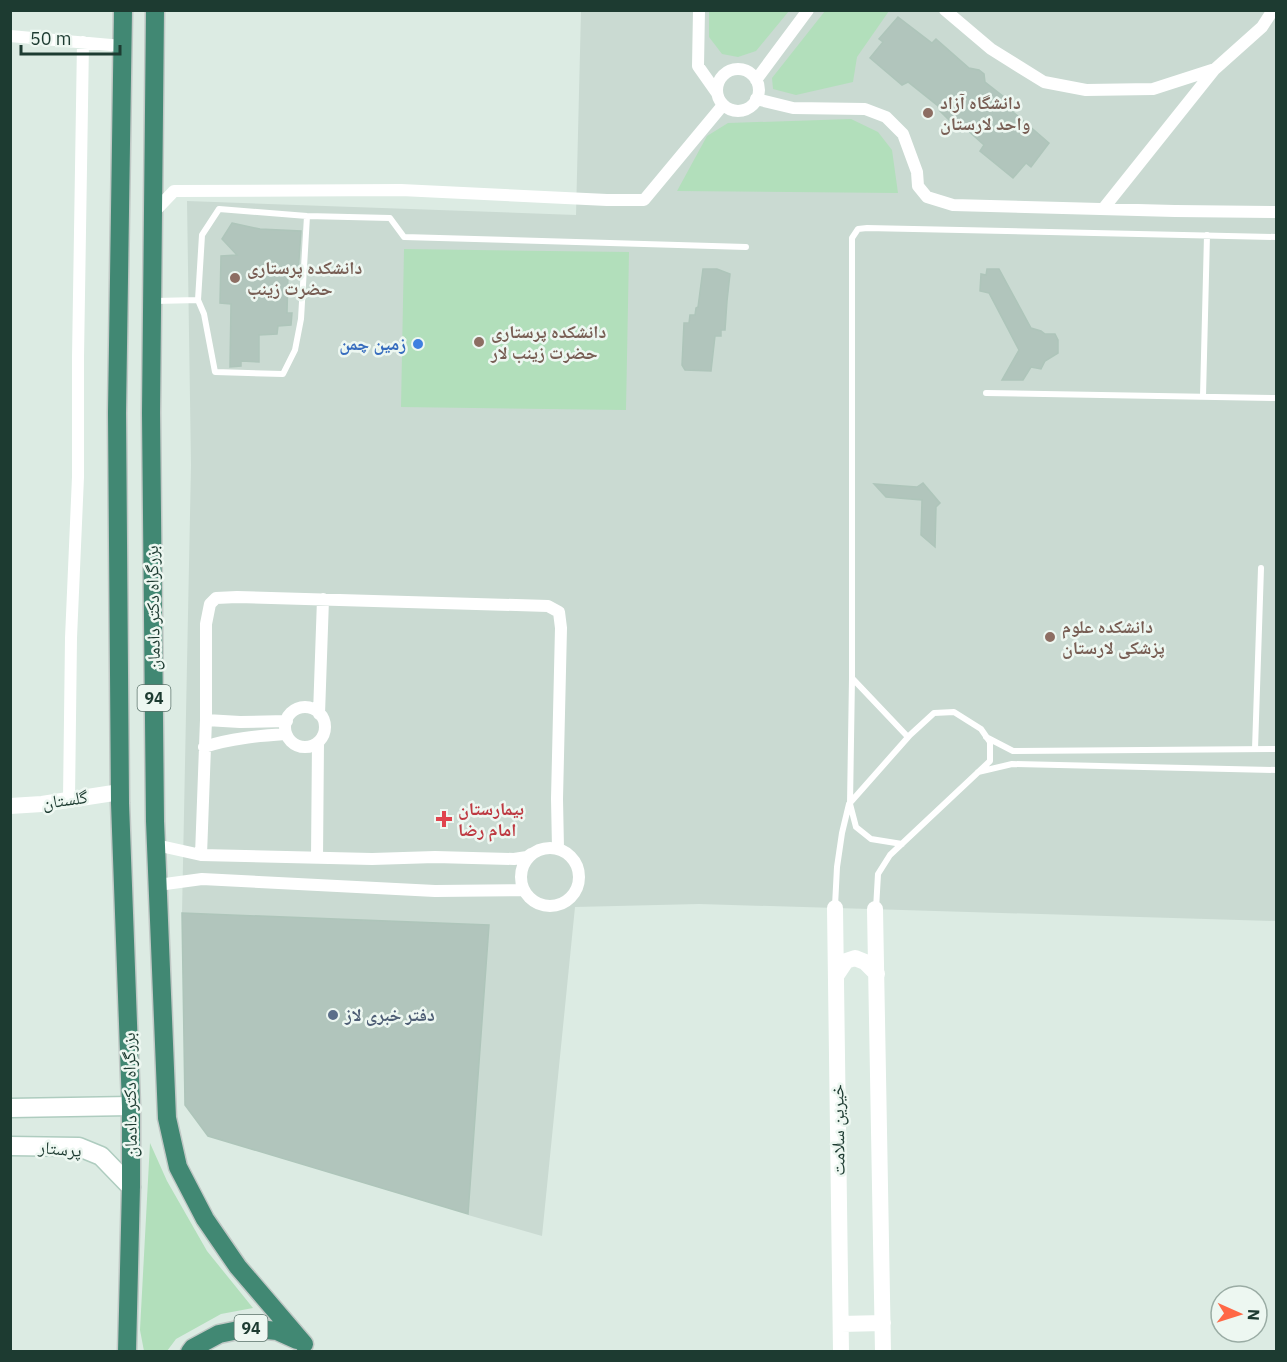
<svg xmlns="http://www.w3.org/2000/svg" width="1287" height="1362" viewBox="0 0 1287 1362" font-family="'IBM Plex Sans','Noto Naskh Arabic',sans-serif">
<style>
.built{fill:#cadad2}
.green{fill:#b2dfbb}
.building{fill:#b1c5bc;stroke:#aec5ba;stroke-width:1.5}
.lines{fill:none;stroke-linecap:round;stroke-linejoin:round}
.secondary-casing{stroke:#aeccbf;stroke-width:21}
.trunk-casing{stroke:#c0c8c5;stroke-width:21}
.service{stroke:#fff;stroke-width:6}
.minor{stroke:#fff;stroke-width:12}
.tertiary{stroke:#fff;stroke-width:16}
.secondary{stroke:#fff;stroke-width:18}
.trunk{stroke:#418873;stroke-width:18}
.education-dot{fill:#8d6e63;stroke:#edf7f1;stroke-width:2}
.shop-dot{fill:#3f7fe0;stroke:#edf7f1;stroke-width:2}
.health-dot{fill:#e0444e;stroke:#edf7f1;stroke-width:2}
.service-dot{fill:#5c6f8a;stroke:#edf7f1;stroke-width:2}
.labels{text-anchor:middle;stroke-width:5;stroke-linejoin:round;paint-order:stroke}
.shield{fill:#edf7f1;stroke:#5b736b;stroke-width:1.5}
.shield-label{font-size:16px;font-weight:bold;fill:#1d3b31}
.education-label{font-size:18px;font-weight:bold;fill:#785e54;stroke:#edf7f1;text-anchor:start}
.shop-label{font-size:18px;font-weight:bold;fill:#366cbe;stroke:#edf7f1;text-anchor:end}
.street-label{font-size:18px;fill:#1d3b31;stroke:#edf7f1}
.health-label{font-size:18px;font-weight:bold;fill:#be3a42;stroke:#edf7f1;text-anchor:start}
.service-label{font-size:18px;font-weight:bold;fill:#4e5e75;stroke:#edf7f1;text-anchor:start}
</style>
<rect width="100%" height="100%" fill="#dcebe3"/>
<path class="built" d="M581,11H1276V921L699,904L575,907L542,1236L468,1215L489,925L182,913L191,465L187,201L576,215Z"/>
<path class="green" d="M709,11V10L789,11L756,51L738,57L722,54L709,37Z
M825,11H889L857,57L853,82L796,95L773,89L772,78Z
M851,119L878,132L892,150L898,193L677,191L707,136L728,123Z
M404,249L629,252L626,410L401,407Z
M150,1143L167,1181L207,1251L253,1308L221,1314L176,1339L167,1351H144L140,1330Z"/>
<path class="building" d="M898,17L932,43L936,39L969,68L979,70L984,74L985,82L1018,108L1013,112L1049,143L1031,167L1026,163L1013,178L980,151L984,145L956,120H949L940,111L938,106L908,82L902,85L870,58L883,42L879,39Z
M232,223L260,229L301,231L298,274H288L287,313H292L291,325L278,326L277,334L259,335V362L241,361V366L230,367L231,304L220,303L221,256L237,255L222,239Z
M703,269H717L730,274L727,301L725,330H721V336H715L711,371L685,370L682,365L684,323H689L690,315H695L696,308L698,307Z
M987,269H999L1031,328L1041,331L1045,334H1055L1058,340V353L1045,361L1041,369L1031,367L1023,380H1002L1019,350L989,293L980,291L981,274L986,275Z
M923,483L940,503L936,507L935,547L921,535L922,500L886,497L874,484L917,487Z
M182,913L489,925L468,1214L208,1136L185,1105Z"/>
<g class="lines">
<defs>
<path id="secondary" d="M10,1108L131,1106
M10,1146L79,1147L101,1156L131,1187"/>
<path id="trunk" d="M123,10L117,413L120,803L131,1106V1187L127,1352
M155,10L151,413L155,821L167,1118L178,1167L205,1219L238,1267L304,1344
M190,1352L193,1348L219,1334L248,1328L277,1331L297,1340"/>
</defs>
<use href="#secondary" class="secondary-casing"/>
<use href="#trunk" class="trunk-casing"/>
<path class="service" d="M198,300L202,235L219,209L307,216L390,218L404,237L746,247
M155,301L198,300L204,314L215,372L283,374L295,350L301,319L307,216
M986,393L1276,398
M1203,396L1207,235
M852,678V238L858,229L867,228L1276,237
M986,737L1013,751L1276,749
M1255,749L1261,568
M978,772L1012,764L1276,770
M902,844L871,839L856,827L850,804L852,678L908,737
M835,906L837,867L842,833L849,804L910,735L934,713L954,712L981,729L990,742V761L890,855L878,874L876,909"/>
<path class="minor" d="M699,10L698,66L717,93
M945,10L991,49L1044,82L1086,90L1153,89L1215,69L1262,27L1273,10
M10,36L122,46
M717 90a21 21 0 1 1 42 0a21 21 0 1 1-42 0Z
M756,80L808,10
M756,99L793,108L865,109L886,117L903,134L917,172L918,186L927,197L953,205L1175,211L1276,212
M1103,209L1214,70
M153,213L174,191L401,190L607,200H644L723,105
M285 727a20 20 0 1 1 40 0a20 20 0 1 1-40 0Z
M319,714L323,599
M206,720L240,722L287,721
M204,747C231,738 259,736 286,734
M69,799L71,638L78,477V358L83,42
M156,845L201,855L372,859L435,857L514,859L527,857L531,854
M521 877a29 29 0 1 1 58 0a29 29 0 1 1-58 0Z
M201,855L206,720V624L210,604L216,598L237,597L548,606L559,612L561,628L557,799L558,848
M317,858L318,742
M158,885L202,879L435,891L524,890"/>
<path class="tertiary" d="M10,806L42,804L120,792
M835,908L841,1352
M875,909L883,1352
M836,976L846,961L855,958L865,962L877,974
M841,1324L883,1323"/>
<use href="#secondary" class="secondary"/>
<use href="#trunk" class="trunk"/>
</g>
<g class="education-dot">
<circle cx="928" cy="113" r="6"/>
<circle cx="235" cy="278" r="6"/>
<circle cx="479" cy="342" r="6"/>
<circle cx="1050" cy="637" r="6"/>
</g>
<circle class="shop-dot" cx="418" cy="344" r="6"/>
<path class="health-dot" d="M441 810h6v6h6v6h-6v6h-6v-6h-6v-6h6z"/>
<circle class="service-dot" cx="333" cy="1015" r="6"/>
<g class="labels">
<g class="shield">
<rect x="137.5" y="685" width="33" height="26" rx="4.5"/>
<rect x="234.5" y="1315" width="33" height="26" rx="4.5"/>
</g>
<g class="shield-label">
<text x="154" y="704">94</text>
<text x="251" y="1334">94</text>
</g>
<g class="education-label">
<text x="940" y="109">دانشگاه آزاد<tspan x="940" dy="21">واحد لارستان</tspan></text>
<text x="247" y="274">دانشکده پرستاری<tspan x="247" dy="21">حضرت زینب</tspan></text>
<text x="491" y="338">دانشکده پرستاری<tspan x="491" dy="21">حضرت زینب لار</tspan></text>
<text x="1062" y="633">دانشکده علوم<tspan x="1062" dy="21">پزشکی لارستان</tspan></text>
</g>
<g class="shop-label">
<text x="406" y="350">زمین چمن</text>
</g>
<g class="street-label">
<text transform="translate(153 608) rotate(-91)" y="6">بزرگراه دکتر دادمان</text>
<text transform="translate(65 800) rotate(-8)" y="6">گلستان</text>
<text transform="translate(130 1095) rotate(-91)" y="6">بزرگراه دکتر دادمان</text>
<text transform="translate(838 1130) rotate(-91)" y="6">خیرین سلامت</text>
<text transform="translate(60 1149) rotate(5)" y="6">پرستار</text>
</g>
<g class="health-label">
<text x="458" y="815">بیمارستان<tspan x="458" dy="21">امام رضا</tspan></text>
</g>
<g class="service-label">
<text x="345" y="1021">دفتر خبری لاز</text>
</g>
</g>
<rect width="1287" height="1362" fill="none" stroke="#1d3b31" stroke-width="24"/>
<g transform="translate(1239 1314) rotate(93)"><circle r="28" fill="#edf7f1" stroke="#9aaca4" stroke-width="1.5"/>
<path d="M0-4.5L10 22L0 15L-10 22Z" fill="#ff6846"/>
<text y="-9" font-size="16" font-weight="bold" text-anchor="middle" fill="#1d3b31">N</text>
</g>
<path d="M21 45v9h99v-9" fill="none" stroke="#1d3b31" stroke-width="3"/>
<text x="30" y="45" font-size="18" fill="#1d3b31" stroke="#edf7f1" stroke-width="4.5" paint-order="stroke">50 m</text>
</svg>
